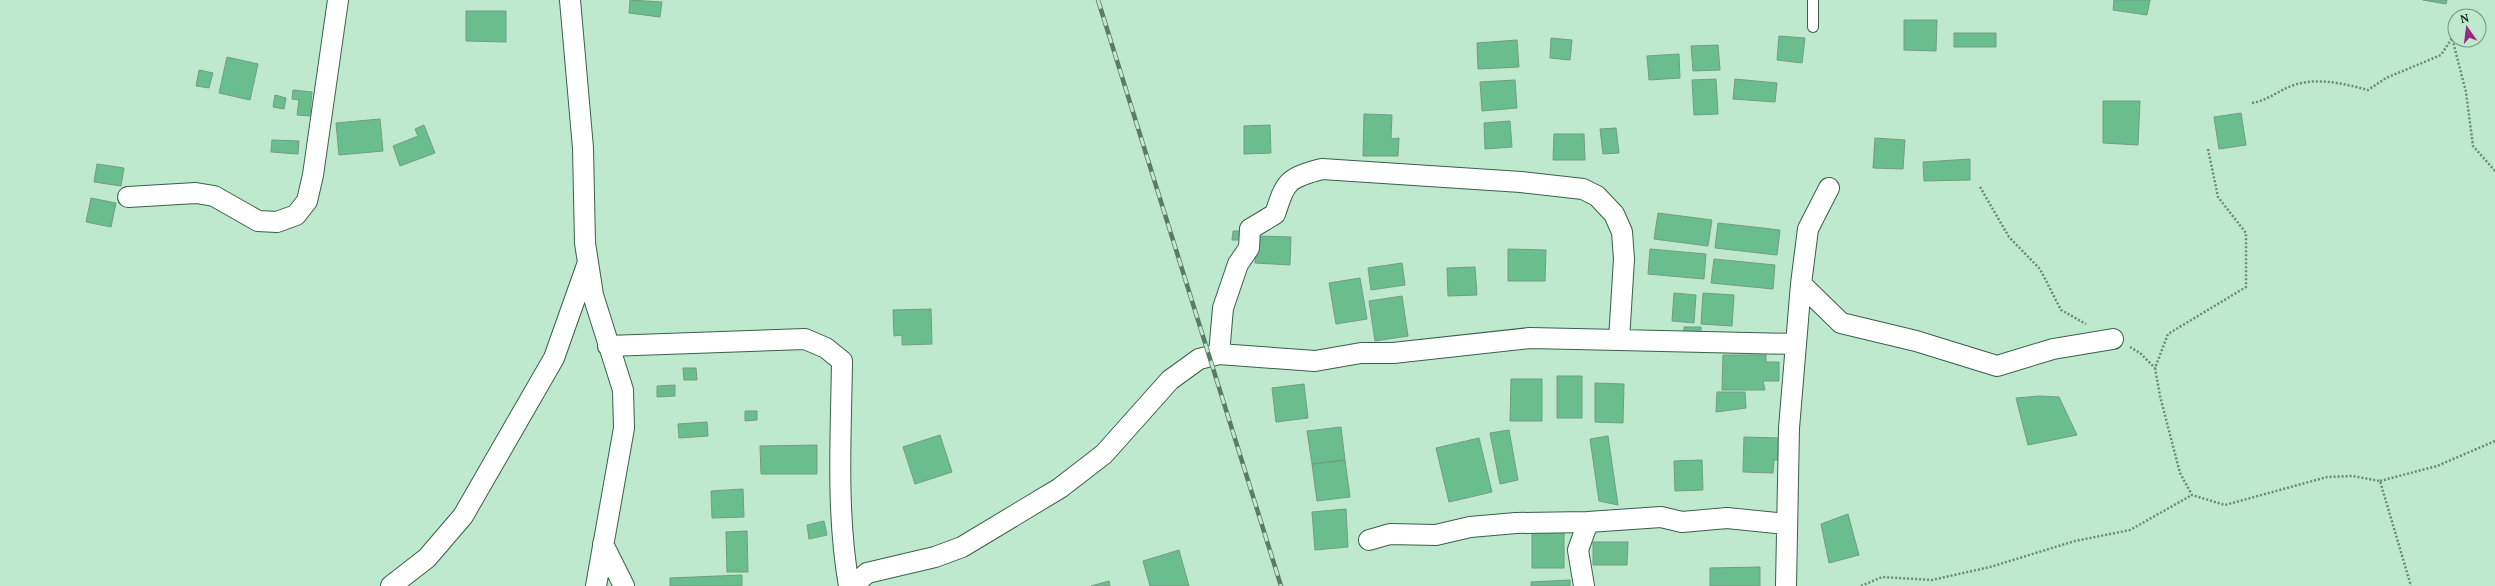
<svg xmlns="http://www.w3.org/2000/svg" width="2495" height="586" viewBox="0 0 2495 586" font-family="'PT Serif',serif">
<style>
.building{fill:#6abe8e;stroke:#739c83}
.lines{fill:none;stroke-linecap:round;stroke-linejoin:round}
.service-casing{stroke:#3a6049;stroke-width:12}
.minor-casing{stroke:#3a6049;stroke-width:22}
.path{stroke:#6c8a77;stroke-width:2.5;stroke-dasharray:2 2;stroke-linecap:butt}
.service{stroke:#fff;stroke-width:10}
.minor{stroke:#fff;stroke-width:20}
.rail-casing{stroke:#5d7a68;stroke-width:4.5}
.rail{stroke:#bee9ce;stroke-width:3;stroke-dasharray:9;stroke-linecap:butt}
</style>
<rect width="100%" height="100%" fill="#bee9ce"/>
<path class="building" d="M630,0L662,2L660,17L629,13Z
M2114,0H2150L2147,15L2113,10Z
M2423,0H2447L2446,4Z
M466,11H506V42L466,41Z
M1904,20H1937L1936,51L1904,50Z
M1954,33H1996V47H1954Z
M1779,36L1805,38L1802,63L1777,60Z
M1551,38L1572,40L1570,60L1550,58Z
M1517,40L1519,67L1478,69L1477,43Z
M1718,45L1720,70L1693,71L1691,46Z
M1679,54L1680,78L1649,80L1647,56Z
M227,57L258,64L250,100L219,93Z
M199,70L213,73L209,88L196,86Z
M1716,79L1718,114L1694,115L1692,80Z
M1735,79L1777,83L1775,102L1733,99Z
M1515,80L1517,108L1482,111L1480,82Z
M293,90L312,92L310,116L297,115L299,100L292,99Z
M275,95L286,98L284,109L273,107Z
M2103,101H2140L2138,145L2103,143Z
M2241,113L2246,145L2219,149L2214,117Z
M1364,114L1392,115L1391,139L1399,138L1398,156H1363Z
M380,119L383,151L339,155L336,123Z
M1510,121L1512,147L1485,149L1484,123Z
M424,125L435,153L400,166L393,146L418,136L415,129Z
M1270,125L1271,153L1244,154V126Z
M1616,128L1619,153L1603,154L1600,129Z
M1554,134H1584L1585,160H1553Z
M1875,138L1905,140L1903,169L1873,168Z
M272,140L299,141L298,154L271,152Z
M1970,159V180L1924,181L1923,162Z
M97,164L124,168L121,186L94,182Z
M91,198L116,203L111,227L86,222Z
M1658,213L1712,220L1708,246L1654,239Z
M1718,223L1780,230L1777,255L1715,248Z
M1233,231H1245L1244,240H1232Z
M1257,236L1291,237L1290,265L1255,263Z
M1508,249L1546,250L1545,281H1508Z
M1650,249L1706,254L1704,279L1648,274Z
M1714,259L1775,265L1773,289L1711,283Z
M1402,263L1405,285L1371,290L1368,268Z
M1475,267L1477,295L1448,296L1447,268Z
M1360,278L1367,319L1336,324L1329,283Z
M1674,293L1696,295L1694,323L1672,321Z
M1703,293L1734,295L1732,326L1701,324Z
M1402,296L1408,336L1375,341L1369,301Z
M931,309L932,344L902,345V335L894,336L893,310Z
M1684,327H1701V339H1684Z
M1723,355H1766V362H1779V381H1763L1765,390H1722Z
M683,368H696L697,380H684Z
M1557,376H1582V418H1557Z
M1511,379H1542V421H1510Z
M1595,383L1624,384L1623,423L1595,422Z
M1304,384L1308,418L1276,422L1272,388Z
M675,385V396L657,397V386Z
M1717,392H1745L1746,408L1716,412Z
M2039,396L2059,397L2077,435L2028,445L2016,398Z
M745,411H757V420L745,421Z
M707,422L708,436L679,438L678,424Z
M1341,427L1345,460L1312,464L1307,431Z
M1509,430L1518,480L1500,484L1490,433Z
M940,435L952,472L915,484L903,447Z
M1608,436L1618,505L1599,501L1590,439Z
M1744,437L1779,438L1778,460H1774L1773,473L1743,472Z
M1479,438L1492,492L1449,502L1436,448Z
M817,445V474H761L760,446Z
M1345,460L1350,497L1317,501L1312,464Z
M1702,460L1703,490L1675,491L1674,461Z
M743,489L744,517L712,518L711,491Z
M1346,509L1348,547L1315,550L1312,512Z
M1848,514L1859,555L1829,563L1821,524Z
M824,521L827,535L809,539L807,525Z
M747,531L748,572H727L726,532Z
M1564,531V568H1532V532Z
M1593,542H1628L1627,565H1593Z
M1179,550L1189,586H1150L1143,561Z
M1760,567V586H1710V568Z
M742,575V586H670V578Z
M1570,580V586H1531V582Z
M1109,581L1110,586H1091Z"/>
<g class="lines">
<defs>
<path id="service" d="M1813,27V0"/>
<path id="minor" d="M570,0L583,148L585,243L593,295L623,390L624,428L596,586
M128,197L196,193L214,196L258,221L277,222L296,215L307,201L313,175L338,0
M1801,284L1841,323L1916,341L1997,366L2053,349L2113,339
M608,346L805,339L826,348L842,361C841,436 836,512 849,586
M1219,354L1315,361L1361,353H1393L1530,338L1619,340
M1369,540L1390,534L1436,535L1470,527L1516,523L1588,522
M603,544L624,586
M391,586L427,558L463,516L554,358L587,265
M853,586L867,573L935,557L962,547L1060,488L1104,454L1170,380L1199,359L1219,354L1223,308L1238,264L1249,248L1250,229L1275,214C1286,181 1287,178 1322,169L1521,182L1583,189L1597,196L1614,214L1622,232L1624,259L1619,340L1796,344
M1584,586L1578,550L1588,522L1661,517L1682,522L1727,518L1786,524
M1786,586L1789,428L1801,284L1808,229L1829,188"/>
</defs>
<use href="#service" class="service-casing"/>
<use href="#minor" class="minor-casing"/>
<path class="path" d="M2252,103C2269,100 2279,90 2294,85C2318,77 2345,84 2368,90L2386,78L2441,55L2452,38L2466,92L2473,146L2495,171
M2208,149L2218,197L2246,233V287L2168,334L2155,368L2160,396L2180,473L2192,495L2225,505L2327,477L2352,476L2380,481L2411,586
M1980,187L2009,237L2040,269L2061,310L2086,324
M2130,347L2140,353L2155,368
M2380,481L2437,466L2495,441
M1861,586L1882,577L1932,580L1990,567L2075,541L2130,530L2192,495"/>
<use href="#service" class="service"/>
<use href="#minor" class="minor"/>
<defs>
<path id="rail" d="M1098,0L1281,586"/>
</defs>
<use href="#rail" class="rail-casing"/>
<use href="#rail" class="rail"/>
</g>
<g transform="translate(2467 28) rotate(346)"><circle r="19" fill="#bee9ce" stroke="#759581"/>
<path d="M0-3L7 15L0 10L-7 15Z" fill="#992682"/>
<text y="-6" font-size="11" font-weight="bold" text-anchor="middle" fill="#07160d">N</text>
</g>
</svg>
